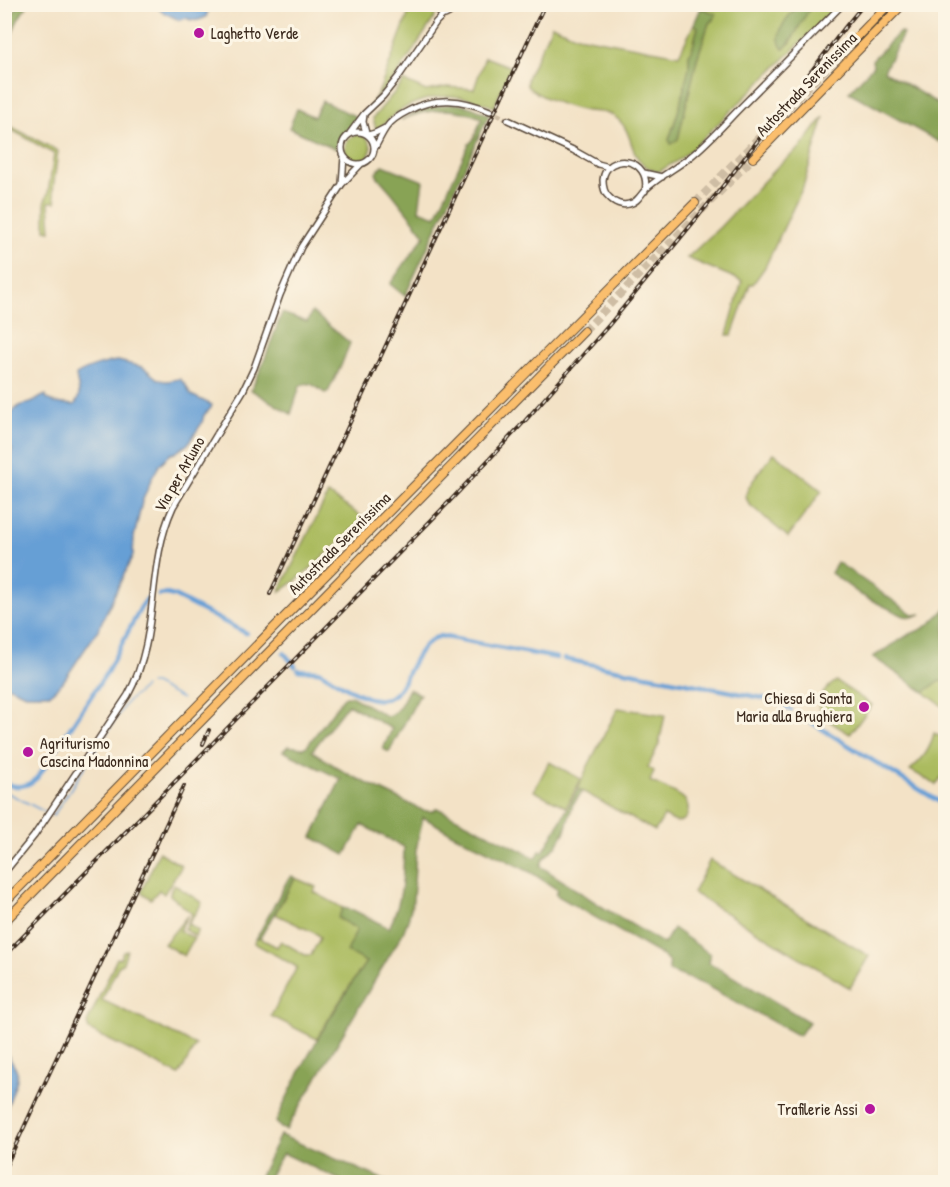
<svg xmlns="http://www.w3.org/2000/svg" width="950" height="1187" viewBox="0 0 950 1187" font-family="'Patrick Hand',sans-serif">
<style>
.green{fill:#abbb5e;stroke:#73723e;stroke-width:1.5}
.forest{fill:#88a355;stroke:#62663a;stroke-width:1.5}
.water{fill:#669fd5;stroke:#50647a;stroke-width:1.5}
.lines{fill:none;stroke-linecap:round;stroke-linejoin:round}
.stream{stroke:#669fd5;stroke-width:1.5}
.canal{stroke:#669fd5;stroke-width:4.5}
.tertiary-tunnel{stroke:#cebda4;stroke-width:5;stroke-dasharray:5 2.5;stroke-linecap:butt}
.motorway-tunnel{stroke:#cebda4;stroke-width:8;stroke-dasharray:8 4;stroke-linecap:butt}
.tertiary-casing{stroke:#574637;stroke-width:8}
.motorway-casing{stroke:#574637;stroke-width:10}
.tertiary{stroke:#fff;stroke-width:5}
.motorway{stroke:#fabe6d;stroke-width:8}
.rail-casing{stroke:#3b2a1e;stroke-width:4}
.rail{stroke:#fcf5e5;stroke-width:1.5;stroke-dasharray:4.5;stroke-linecap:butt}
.poi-dot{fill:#b5179e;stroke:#fcf5e5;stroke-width:2}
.labels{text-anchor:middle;stroke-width:6;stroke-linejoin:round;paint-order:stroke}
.poi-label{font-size:16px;fill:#3b2a1e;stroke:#fcf5e5;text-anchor:start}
.street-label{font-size:16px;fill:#3b2a1e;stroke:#fcf5e5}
</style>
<rect width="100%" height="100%" fill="#fcf5e5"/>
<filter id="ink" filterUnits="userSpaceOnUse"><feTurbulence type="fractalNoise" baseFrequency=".0167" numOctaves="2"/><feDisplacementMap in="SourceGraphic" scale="12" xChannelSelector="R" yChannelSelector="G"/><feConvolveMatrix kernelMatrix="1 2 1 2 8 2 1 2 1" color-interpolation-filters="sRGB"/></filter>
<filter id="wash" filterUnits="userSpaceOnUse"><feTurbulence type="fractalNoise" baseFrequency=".008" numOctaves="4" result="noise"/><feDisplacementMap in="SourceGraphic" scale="24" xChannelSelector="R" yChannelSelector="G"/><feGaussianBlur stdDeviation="1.35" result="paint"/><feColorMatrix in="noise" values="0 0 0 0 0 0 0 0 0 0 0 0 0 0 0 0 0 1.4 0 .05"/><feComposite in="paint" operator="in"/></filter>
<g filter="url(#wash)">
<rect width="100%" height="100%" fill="#f3e2c6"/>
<path class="green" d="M415,4C422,5 430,5 436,10L435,17L397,75L372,103L380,89L409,12Z
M703,5H798L789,16L790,44L803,17L813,5H839L691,150L677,161L658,172C623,160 639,134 614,116C607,111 596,112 587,111C572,109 538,97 527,86V78L552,25L577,36L679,55L694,24L698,26L692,50L689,55V68L679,109L669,140L678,139L697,59L709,23L714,19L716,15L701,8Z
M485,57L511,67L494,107C485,104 476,100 466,98C444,93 417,99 398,112C390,117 384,125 376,130L373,118L404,81L426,91L447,87L474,89Z
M824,117L803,187L765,267L753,284H750L732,335H727L742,281L687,258L720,227L778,166L801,147Z
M4,123L58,151L53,191L56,202H49L51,231L45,230V201L48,193L54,154L5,126Z
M345 148a13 13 0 1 1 26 0a13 13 0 1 1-26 0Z
M774,453L822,491L788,537L749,504C747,500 746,499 746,495C746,486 768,461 774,453Z
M328,494L364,518C339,541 308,575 279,592Z
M945,680V708L924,692L938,682Z
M836,681L872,705L850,734C824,719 802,706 836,681Z
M618,708L665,715L659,744L648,767L654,771L650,781C659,786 677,792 684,799C691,806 689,822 677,822C673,822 668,817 664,816L655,831L578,789L587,768Z
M934,733L946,739L945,772L936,785L910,770C923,759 930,750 934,733Z
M549,762L581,779L566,807L534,791Z
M159,852L182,866L164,894L159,890L151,899L141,892Z
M710,860L869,956L850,988L693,893Z
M295,878L316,887L314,892L343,908L339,919L357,929L366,962L334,1010L317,1039L271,1016L297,967L254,943L256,939L260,938L277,947L281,941L305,955H311L320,938L317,934L275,914Z
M174,884L202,903L188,924L198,930L195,936L184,929L192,914L170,895L171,889Z
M188,915L179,931L194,938L184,956L164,944Z
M127,950L123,963L118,967L102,1000L196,1045L179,1075L89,1030L87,1023L117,958L120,959L123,951Z"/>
<path class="forest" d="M19,5H28C12,25 10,40 5,64V8L13,13Z
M798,5H813C803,15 793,44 783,49C771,34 789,16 798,5Z
M701,8L716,14L714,19L709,23L697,59L678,139L671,144L669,140L679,109L689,68V55L692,50L698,27L694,24Z
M900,32L903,34L884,71L945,108V133L939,142L849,92L873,66L872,60Z
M322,101L355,116L357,119C349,129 338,135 336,149L289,128L297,109L314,117Z
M457,104L471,107L489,115L405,296L390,284L425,235L391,192L377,176L376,173L383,165L423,181L419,210L436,216L469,144L473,140L482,118C453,106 430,108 401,120C420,109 436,105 457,104Z
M312,312L350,343L341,366L328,392L325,393C317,388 309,379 300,386L291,414L251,390L263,364L282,313L307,322Z
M837,562L914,615L921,614L912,617L904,616L861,595L831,573Z
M945,609V680L938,682L924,692L873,657L908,635L922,629L932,622Z
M409,689L420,694L389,752L383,749L392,729L348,704L312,751L344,772L422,810C428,811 433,813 437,808L536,858L540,851L543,852C556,831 566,810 578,789L583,791L573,804L565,831L557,845L544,858L540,866L604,908L664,944L673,928L710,954L708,962L809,1022L799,1036L703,984L669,971V963L663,956L556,895L558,890L532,873L451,833L423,817L416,850L413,901L408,920L403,933L286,1130L281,1128L276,1122C300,1065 332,1013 366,962L347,952L357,929L338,918L343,908L353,910L389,928C403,900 403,877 404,847L362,825L345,855L312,837L341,779L283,751L288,746L303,748L307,746L343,698L346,696H351L386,716C399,714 403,699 409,689Z
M292,876L295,878L260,938L256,939L287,881Z
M280,1135L389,1182H344L283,1153L266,1182H257Z"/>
<path class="water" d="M155,5H209L208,11L206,17C198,21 194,22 186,18L179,20L162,12Z
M118,361C126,363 134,365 142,367C151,371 155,381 166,381C171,381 175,379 180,379L185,384L191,395L212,405L211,408L204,415L202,423L188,444L175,453L171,454L160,464L152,478L142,502L134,537L133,555L98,630L63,682L50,694H25L5,685V446L8,450V455H11L12,449C2,436 5,415 19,406C24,403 28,405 33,402C38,399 40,397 46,395L47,399L55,403L74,405C83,396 77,386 76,375C85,369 106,362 118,361Z
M5,1050L17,1071V1080L5,1113Z"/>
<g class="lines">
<path class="stream" d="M150,684H154L182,699
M4,791L45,812
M52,815L53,816L126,703L145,687"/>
<path class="canal" d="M159,595L166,594L174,596L246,633
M284,653L295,666
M564,659L773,700L791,710
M298,670C304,671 311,670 317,671C321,671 325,675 329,677C349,688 384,716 401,686C412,668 418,643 440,636L557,658
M798,714L946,806
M4,783C17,789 28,787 38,777L107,672L141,607L147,599"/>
</g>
</g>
<g filter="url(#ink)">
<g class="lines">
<path class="tertiary-tunnel" d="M490,111L508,120"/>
<path class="motorway-tunnel" d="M695,203L851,43
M584,331L753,158"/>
<defs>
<path id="tertiary" d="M440,4L438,8L439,12L445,15L449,13L453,4
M364,115L363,122L366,133
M508,120L573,150L598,164L609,167
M342 148a16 16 0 1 1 32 0a16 16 0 1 1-32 0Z
M350,133L364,114L383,96L399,76L436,22L443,15
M368,135L375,133L385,128
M374,149C378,143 381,135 386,128C391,120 400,115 408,111C436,96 462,99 490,111
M644,173L662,177
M342,184L344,157
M645,191C652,157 606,151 603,180C603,187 604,193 609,197C614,203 622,206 629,204C638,202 640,195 646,189C659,177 676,168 690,157C709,142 726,122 743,105C776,72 809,38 843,4
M4,873L34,836L128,695C161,635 145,568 173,507L243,391L254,368L280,295L301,247L342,184L361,164"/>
<path id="motorway" d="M851,43L889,4
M753,158L903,4
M4,903L305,596L695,203
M4,922L584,331"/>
</defs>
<use href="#tertiary" class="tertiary-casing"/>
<use href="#motorway" class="motorway-casing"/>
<use href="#tertiary" class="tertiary"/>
<use href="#motorway" class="motorway"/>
<defs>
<path id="rail" d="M270,594L545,4
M203,744L209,730
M4,956L449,502L524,422L609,325L719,191L846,26L864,4
M4,1170L184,786"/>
</defs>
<use href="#rail" class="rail-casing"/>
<use href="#rail" class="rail"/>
</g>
</g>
<g class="poi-dot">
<circle cx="199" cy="33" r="6"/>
<circle cx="864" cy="707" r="6"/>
<circle cx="28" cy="752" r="6"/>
<circle cx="870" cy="1109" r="6"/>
</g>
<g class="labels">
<g class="poi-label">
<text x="211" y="39">Laghetto Verde</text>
<text x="852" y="704" text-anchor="end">Chiesa di Santa<tspan x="852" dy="18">Maria alla Brughiera</tspan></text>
<text x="40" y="749">Agriturismo<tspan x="40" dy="18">Cascina Madonnina</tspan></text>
<text x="858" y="1115" text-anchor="end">Trafilerie Assi</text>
</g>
<g class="street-label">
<text transform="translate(806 84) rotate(-46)" y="6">Autostrada Serenissima</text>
<text transform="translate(179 474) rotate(-60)" y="6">Via per Arluno</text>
<text transform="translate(339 543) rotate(-45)" y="6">Autostrada Serenissima</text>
</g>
</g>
<rect width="950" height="1187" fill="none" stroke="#fcf5e5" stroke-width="24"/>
</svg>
